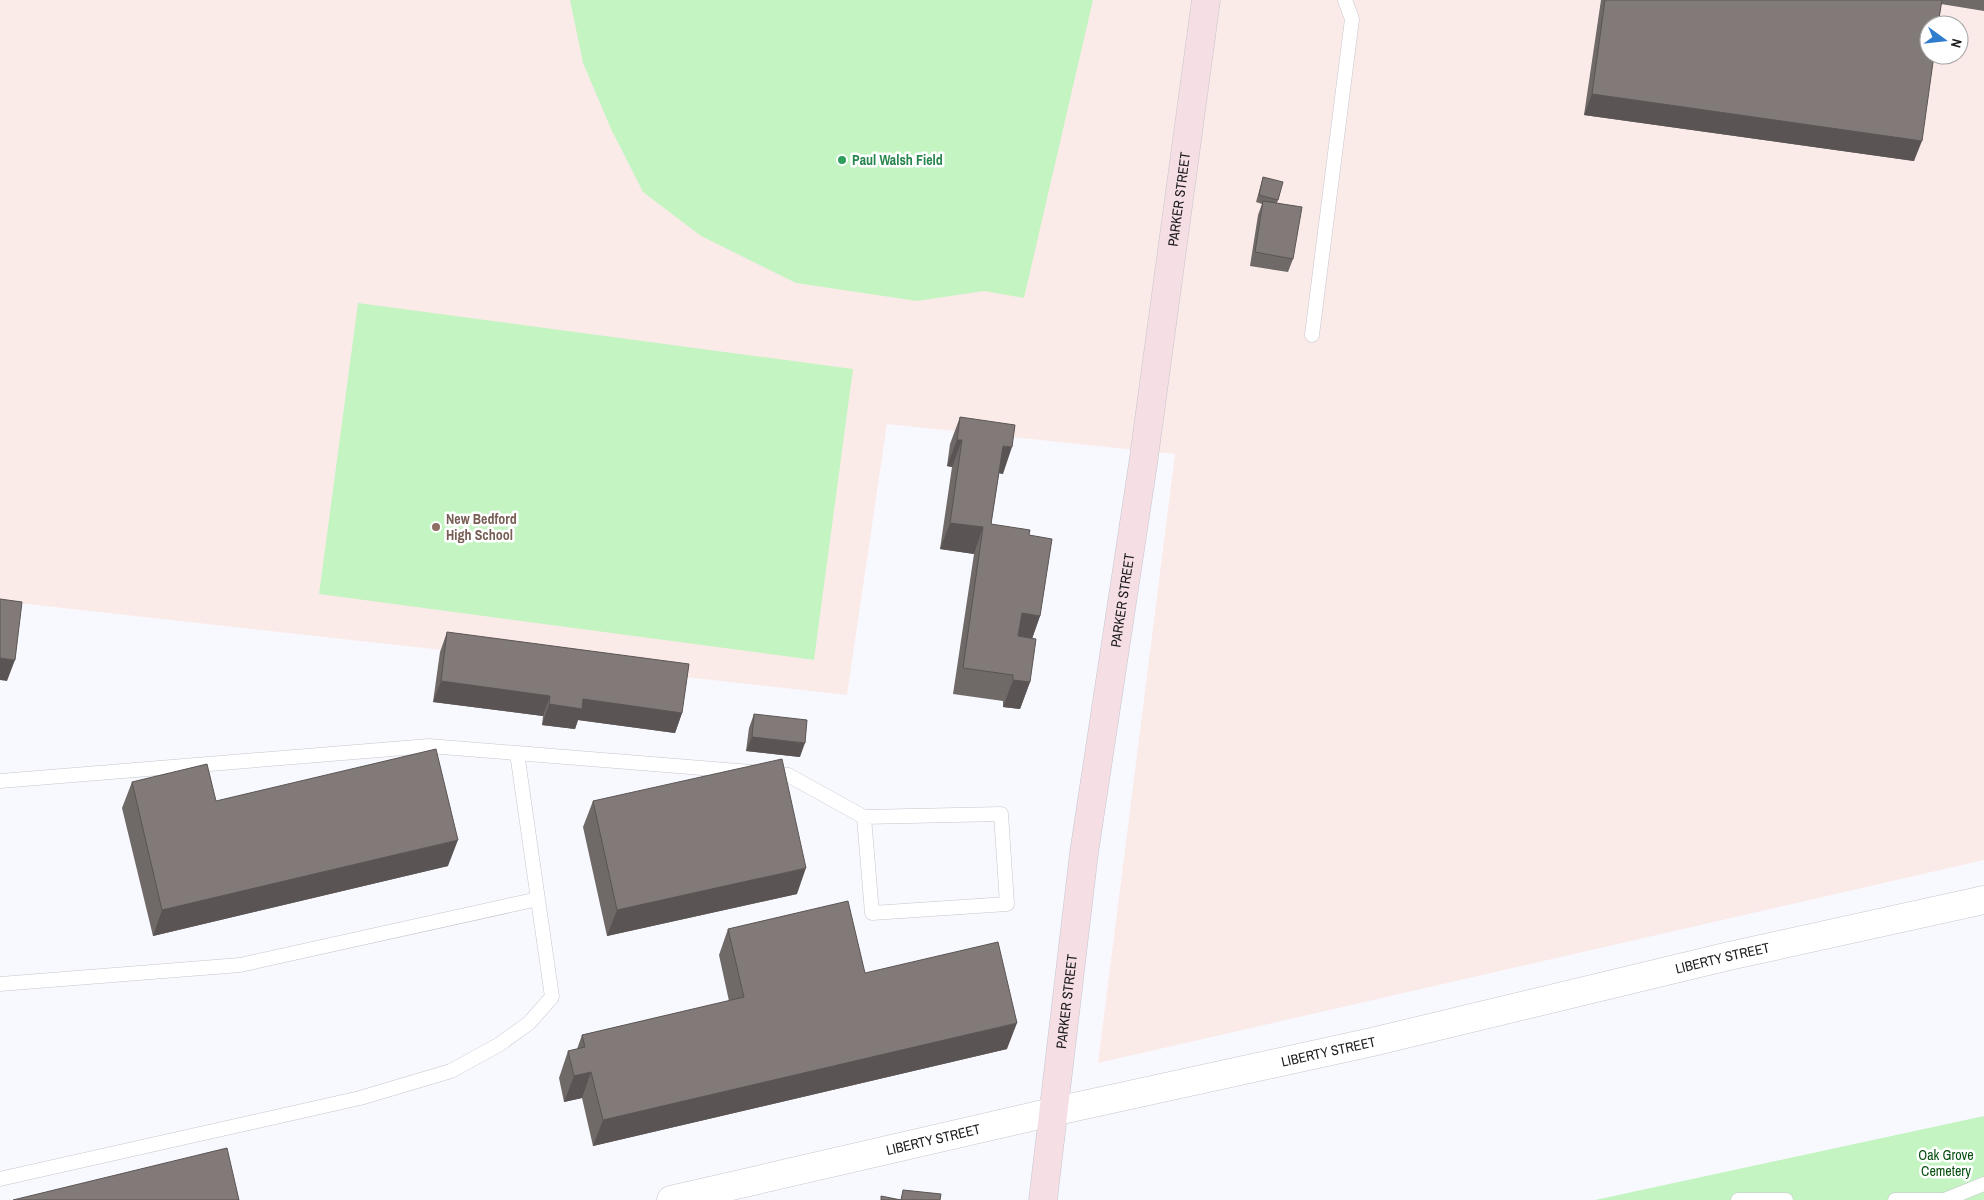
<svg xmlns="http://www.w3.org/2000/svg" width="1984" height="1200" viewBox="0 0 1984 1200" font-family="'Archivo Narrow',sans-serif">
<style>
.education{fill:#fbebe8;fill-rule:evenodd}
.green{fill:#c5f4c3}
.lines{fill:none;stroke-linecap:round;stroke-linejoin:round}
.lane-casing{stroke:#c5c6cd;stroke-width:15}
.street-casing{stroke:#c5c6cd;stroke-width:29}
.secondary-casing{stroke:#c5c6cd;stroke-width:29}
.lane{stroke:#fff;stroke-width:14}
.street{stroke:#fff;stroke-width:28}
.secondary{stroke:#f5dee4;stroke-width:28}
.wall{fill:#6f6967}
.shaded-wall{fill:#5a5554}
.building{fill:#817a78;stroke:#5a5554}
.leisure-dot{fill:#2e9e5b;stroke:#fff;stroke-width:2}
.education-dot{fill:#8d6e63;stroke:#fff;stroke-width:2}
.labels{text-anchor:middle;stroke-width:5;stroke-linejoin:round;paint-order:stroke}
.leisure-label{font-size:14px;font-weight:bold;fill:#27864d;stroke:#fff;text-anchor:start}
.street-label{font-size:14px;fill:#1c1c1f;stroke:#fff}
.education-label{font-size:14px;font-weight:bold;fill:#785e54;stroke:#fff;text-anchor:start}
.park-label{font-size:14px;fill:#074d0e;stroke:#fff}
</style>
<rect width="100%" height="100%" fill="#f8f9ff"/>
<path class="education" d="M0,0H1984V860L1098,1063L1175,454L887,424L847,695L0,601ZM1929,25H1959V55H1929Z"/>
<path class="green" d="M570,0H1093L1024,298L984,291L917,301L796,283L701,236L643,192L611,129L583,63Z
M358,303L853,369L814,660L319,594Z
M1984,1116V1200H1595Z"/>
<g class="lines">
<defs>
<path id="lane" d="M1312,335L1352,19L1345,0
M0,781L429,746L788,775L864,817L1001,814L1007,904L872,913L864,817
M0,984L240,965L538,899
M0,1179L360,1098L451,1071L500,1044L529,1023L552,997L517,753
M1947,1199L1984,1184
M1738,1200H1786
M1895,1200H1955"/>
<g id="street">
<path id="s1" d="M671,1200L1052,1112L1372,1042L1729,956L1984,900"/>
</g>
<g id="secondary">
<path id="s2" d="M1043,1200L1084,853L1143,464L1206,0"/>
</g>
</defs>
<use href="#lane" class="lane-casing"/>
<use href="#street" class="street-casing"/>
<use href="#secondary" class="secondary-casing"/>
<use href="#lane" class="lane"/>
<use href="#street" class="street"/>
<use href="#secondary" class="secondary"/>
</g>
<path class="wall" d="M1601,0H1984V11L1941,4L1914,161L1584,115Z
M1263,177L1278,200L1277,203L1293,259L1288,272L1250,266L1258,215L1262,204L1256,202Z
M960,417L1003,474L999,473L991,524L1029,535L1040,616L1032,638L1030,682L1020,709L1003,707V701L953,694L974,554L940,549L952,467L947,466L950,444Z
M447,632L682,713L675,733L578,720L575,729L542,725L543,716L433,702L440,652Z
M754,714L800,757L746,751L749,728Z
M132,782L216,801L448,866L153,936L122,808Z
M593,801L797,894L607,936L583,827Z
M728,929L865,973L1007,1049L593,1146L582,1098L564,1102L559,1078L568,1051L577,1049L582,1035L729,1001L719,955Z"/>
<path class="shaded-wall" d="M1592,94L1922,141L1914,161L1584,115Z
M957,440H962L952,467L947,466Z
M1003,446L1012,447L1003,474L993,472Z
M950,523L983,527L974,554L940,549Z
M1022,613L1040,616L1031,642L1012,640Z
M0,658L15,660L7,681L0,680Z
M1013,680L1030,682L1020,709L1003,707Z
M441,681L550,696L543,716L433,702Z
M583,699L682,713L675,733L578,720L575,729L542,725L549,704Z
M752,737L805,743L800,757L746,751Z
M458,840L448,866L153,936L162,910Z
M806,868L797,894L607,936L617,910Z
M1017,1023L1007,1049L593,1146L603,1120Z
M591,1072L582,1098L564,1102L574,1076Z"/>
<path class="building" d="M1605,0H1942L1938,25H1929V55H1934L1922,141L1592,94Z
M1263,177L1283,182L1278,200L1259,195Z
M1263,201L1302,207L1293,259L1255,252Z
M960,417L1015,425L1012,447L1003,446L991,524L1030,530L1029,535L1052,539L1040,616L1022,613L1018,636L1036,639L1030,682L1013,680V675L963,668L983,527L950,523L962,440H957Z
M0,599L22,602L15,660L0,658Z
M447,632L689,664L682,713L583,699L582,709L549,704L550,696L441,681Z
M754,714L807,720L805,743L752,737Z
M436,749L458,840L162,910L132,782L207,764L216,801Z
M782,759L806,868L617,910L593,801Z
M848,901L865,973L998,942L1017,1023L603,1120L591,1072L574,1076L568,1051L585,1047L582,1035L744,997L728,929Z
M227,1148L239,1200H13Z
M903,1190L941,1194L940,1200H881V1196L901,1200Z"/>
<circle class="leisure-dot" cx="842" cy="160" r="5"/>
<circle class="education-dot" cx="436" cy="527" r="5"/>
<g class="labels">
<g class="leisure-label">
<text x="852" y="165">Paul Walsh Field</text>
</g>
<g class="street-label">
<text dy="5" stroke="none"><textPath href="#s2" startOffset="1010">PARKER STREET</textPath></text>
<text dy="5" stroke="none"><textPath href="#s2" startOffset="605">PARKER STREET</textPath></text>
<text dy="5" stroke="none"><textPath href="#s1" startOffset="1079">LIBERTY STREET</textPath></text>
<text dy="5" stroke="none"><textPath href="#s2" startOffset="200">PARKER STREET</textPath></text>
<text dy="5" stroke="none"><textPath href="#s1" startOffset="674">LIBERTY STREET</textPath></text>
<text dy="5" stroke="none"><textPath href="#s1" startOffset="269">LIBERTY STREET</textPath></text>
</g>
<g class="education-label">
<text x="446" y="524">New Bedford<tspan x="446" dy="16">High School</tspan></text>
</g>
<g class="park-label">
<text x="1946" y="1160">Oak Grove<tspan x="1946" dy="16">Cemetery</tspan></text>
</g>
</g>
<g transform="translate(1944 40) rotate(105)"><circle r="24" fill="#ffffff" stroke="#a4a4a5"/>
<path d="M0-4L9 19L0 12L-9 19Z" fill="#307dcd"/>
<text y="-8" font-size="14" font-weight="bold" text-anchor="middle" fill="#1c1c1f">N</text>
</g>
</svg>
